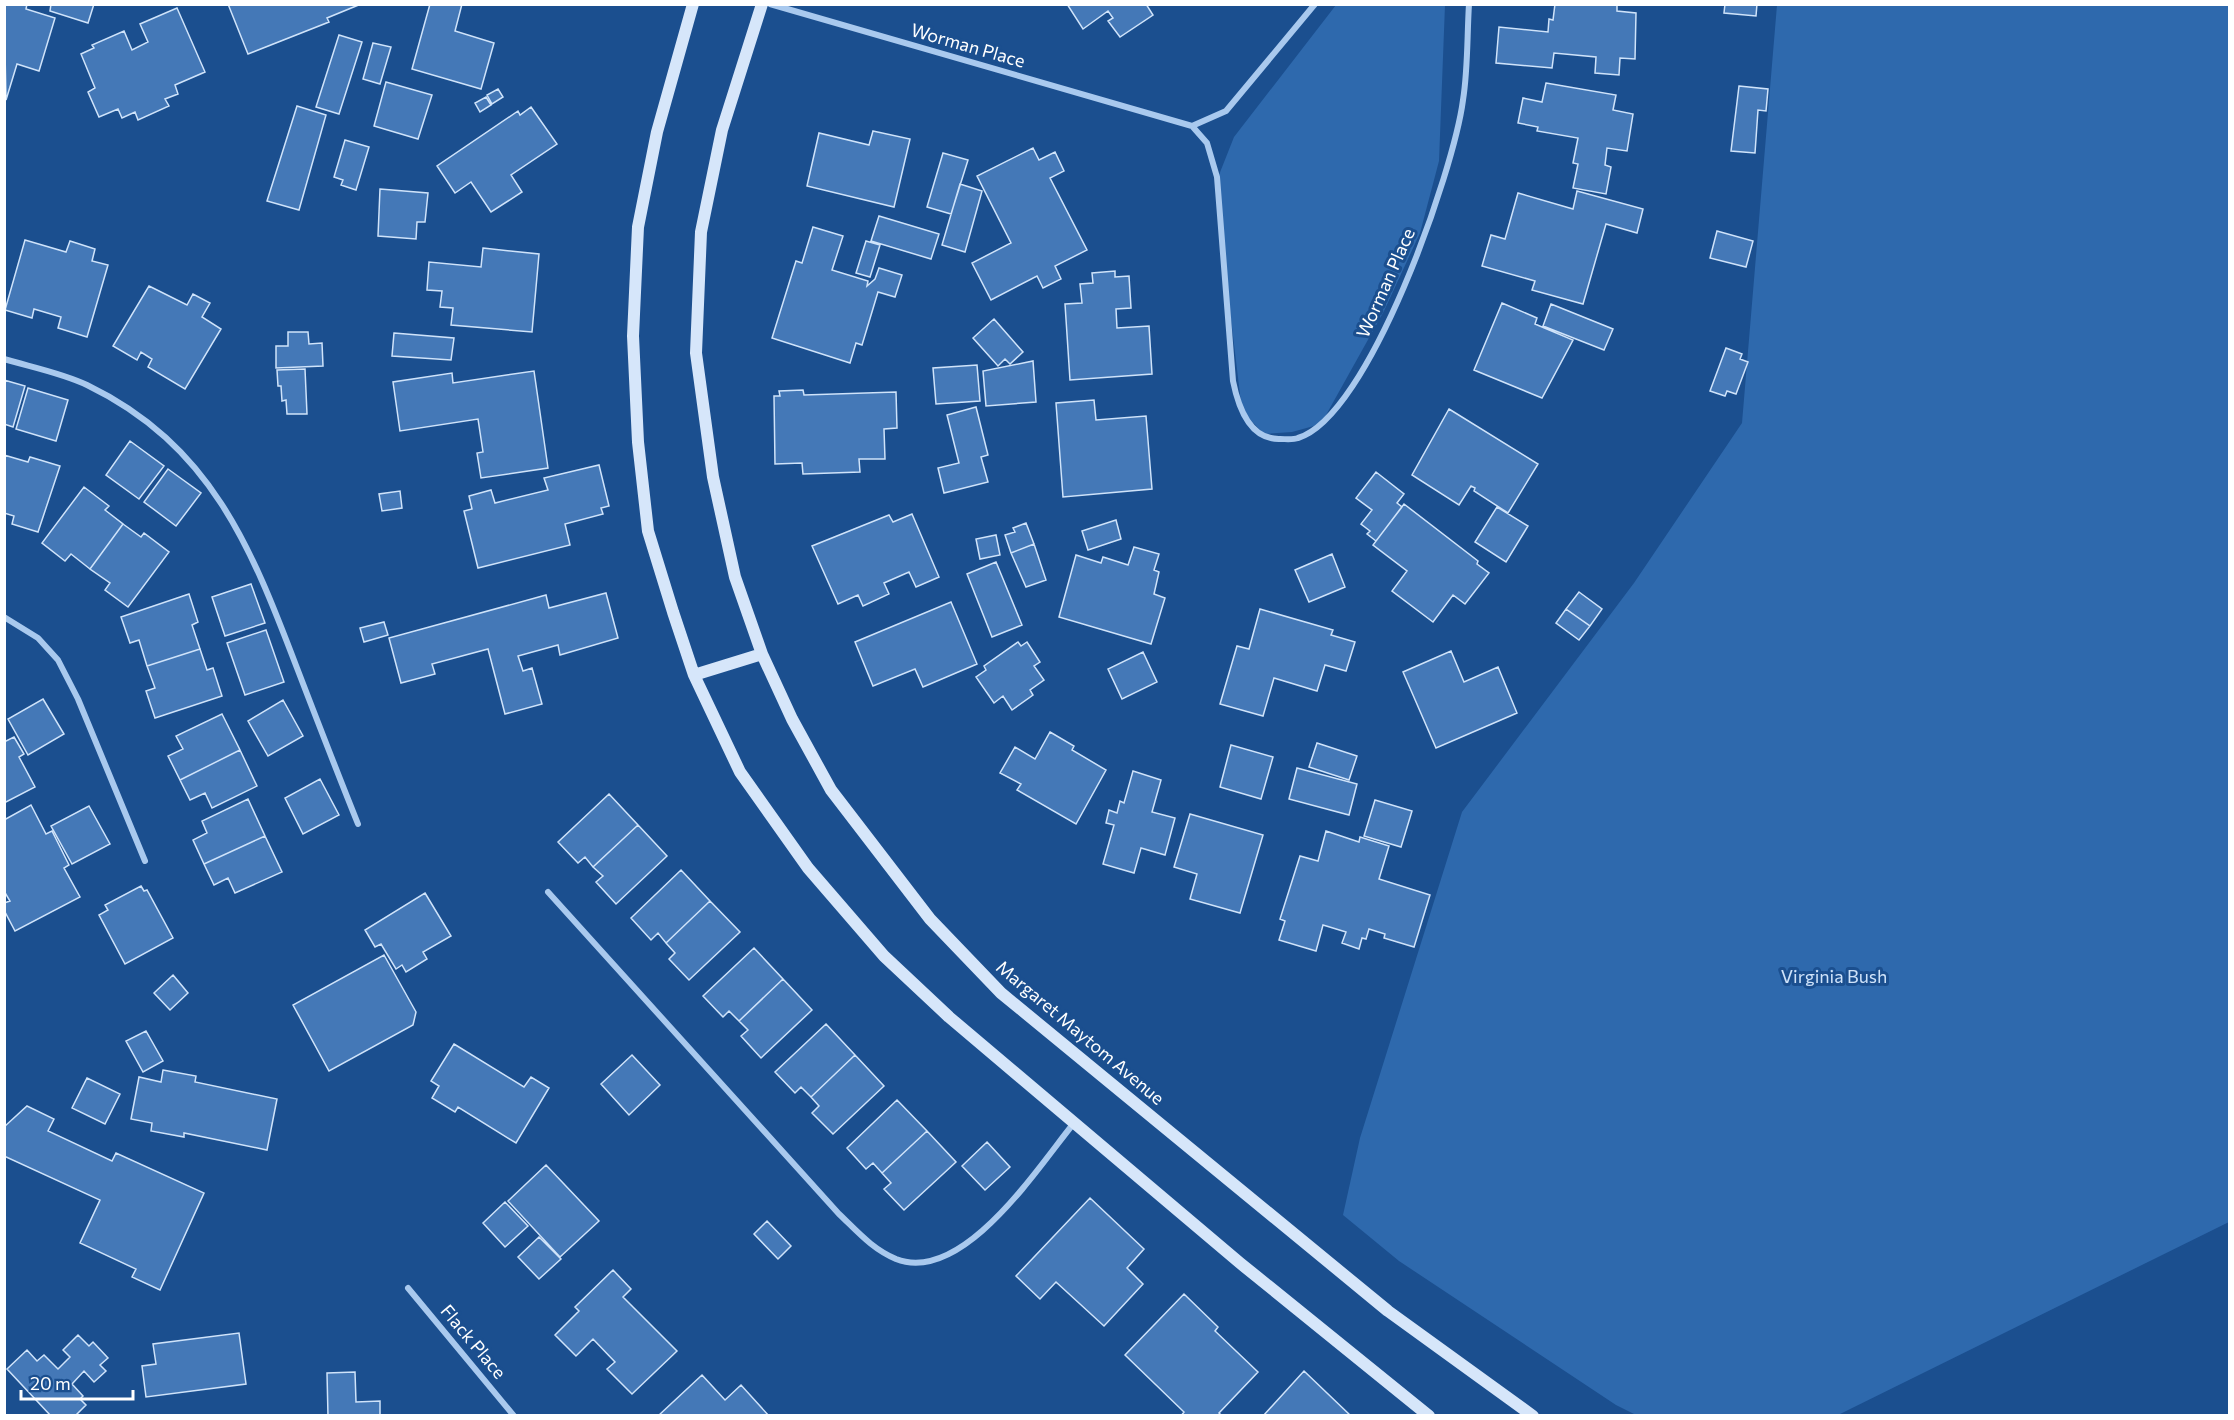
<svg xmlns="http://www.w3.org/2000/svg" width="2234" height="1420" viewBox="0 0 2234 1420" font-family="Commissioner,sans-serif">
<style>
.green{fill:#2e69ad}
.building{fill:#4478b7;stroke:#cfe3fa;stroke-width:1.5}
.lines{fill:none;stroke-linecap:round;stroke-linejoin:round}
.street{stroke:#a9c9ee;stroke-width:6}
.secondary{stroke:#d6e6fa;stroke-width:12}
.labels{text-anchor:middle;stroke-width:6;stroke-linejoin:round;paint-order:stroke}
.street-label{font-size:18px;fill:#fff;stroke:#1b4f8f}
.park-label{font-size:18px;fill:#cfe3fa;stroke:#1b4f8f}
</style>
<rect width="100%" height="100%" fill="#1b4f8f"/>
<path class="green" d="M1336,5H1445L1439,161L1420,233L1384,311L1321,424L1292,432L1264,434L1242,411L1215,185L1234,137Z
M1777,5H2229V1222L1838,1415L1638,1416L1616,1405L1399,1261L1343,1215L1360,1138L1462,812L1634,583L1742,423Z"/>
<path class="building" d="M4,4H27L26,9L55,18L39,71L17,64L6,100Z
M51,4H94L88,23L50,11Z
M228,4H361L327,18L329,22L248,54Z
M430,4H462L455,31L494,43L481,89L412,69Z
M1067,4H1146L1153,15L1120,37L1108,21L1113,18L1108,11L1083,29Z
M1555,4H1617V11L1636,13L1635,59L1620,58L1619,75L1595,73L1596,57L1554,53L1552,68L1496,63L1499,27L1548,32L1549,19L1553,20Z
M1725,4H1757L1756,16L1724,13Z
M177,8L205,72L175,85L178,94L165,99L169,106L138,120L135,112L122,118L118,109L99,117L88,92L95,88L81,54L94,48L92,45L124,31L132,50L148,42L140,24Z
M339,35L362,42L339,114L316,107Z
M373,43L391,47L380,84L363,79Z
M386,82L432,95L418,139L374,126Z
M1546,83L1616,95L1613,110L1633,114L1627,151L1607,148L1605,165L1611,167L1606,194L1573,188L1578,164L1573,163L1578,138L1537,131L1538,127L1518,123L1523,98L1542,102Z
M1739,86L1768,89L1766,111L1758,110L1755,153L1731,151Z
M498,89L503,97L492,104L487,95Z
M486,97L491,105L480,112L475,103Z
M297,106L326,115L299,210L267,201Z
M531,107L557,144L511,175L522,192L491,212L471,182L455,193L437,166L518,111L520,115Z
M873,131L910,139L894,207L807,186L819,133L869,145Z
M345,140L369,147L356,190L341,185L343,180L334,177Z
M1033,148L1039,160L1055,152L1064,171L1050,178L1087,250L1055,266L1061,279L1043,288L1037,276L991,300L972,263L1011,243L977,176Z
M943,153L968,160L951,214L927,207Z
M960,184L982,191L965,252L942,245Z
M380,189L428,193L425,222H417L416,239L378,236Z
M1577,191L1643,209L1637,233L1606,224L1583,304L1532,290L1535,281L1482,266L1491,235L1505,239L1518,193L1573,209Z
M879,216L939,234L931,259L871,241Z
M813,227L843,236L832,270L868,281L867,286L875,279L879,268L902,275L895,297L878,292L862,345L856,343L850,363L772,338L796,261L802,263Z
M1717,231L1753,241L1746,267L1710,258Z
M25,240L66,252L70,241L95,249L92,261L108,265L87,337L58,328L61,317L34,309L32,318L5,310Z
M866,241L880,245L870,277L856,273Z
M483,248L539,254L532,332L451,325L453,308L440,307L442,291L427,290L429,262L481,267Z
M1115,271V277L1129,276L1131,308L1116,309L1117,328L1149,326L1152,374L1070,380L1065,304L1082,303L1080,284L1093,283L1092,273Z
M149,286L187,305L193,294L210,303L202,317L221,329L185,389L148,367L152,359L141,352L137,360L113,346Z
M1502,303L1537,318L1535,324L1573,340L1542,398L1474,370Z
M1551,304L1613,329L1604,350L1543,326Z
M994,319L1023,352L1010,364L1005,359L998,366L973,338Z
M288,332H308L309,344L322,343L323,366L276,368V346H288Z
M394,333L454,338L451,360L392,356Z
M1726,348L1742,354L1740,359L1748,362L1736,394L1727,391L1725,396L1710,391Z
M1033,361L1036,402L986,406L983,371Z
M977,365L980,401L936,404L933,368Z
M305,369L307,414H287L286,400L282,401L281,386H278L277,370Z
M534,371L548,468L481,478L477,453L483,452L478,419L400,431L393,382L452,373L453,383Z
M4,380L25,386L13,427L4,424Z
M28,388L68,400L56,441L16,429Z
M803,390L804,395L896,392L897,428L884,429L885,459H859L860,472L803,474L802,463L775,464L774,396H780L779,391Z
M1094,400L1096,420L1146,416L1152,489L1063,497L1056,403Z
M976,407L988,455L981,457L988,482L944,493L938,468L959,463L947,415Z
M1449,409L1538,464L1508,513L1474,491L1475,488L1471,486L1459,505L1412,475Z
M130,441L164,466L139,499L106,475Z
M4,455L28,462L30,457L60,466L38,532L12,524L14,516L4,513Z
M599,465L609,506L601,508L603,514L565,524L570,545L478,568L464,511L472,509L469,496L491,490L495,503L548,490L544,478Z
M168,469L201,493L176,526L144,502Z
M1376,472L1404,494L1397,503L1402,507L1376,541L1367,534L1370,531L1361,524L1372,510L1356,498Z
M84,487L109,506L105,510L123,524L90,569L71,554L65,561L42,543Z
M400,491L402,508L382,511L379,494Z
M1404,504L1478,561L1477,564L1489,573L1465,604L1453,595L1433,622L1392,591L1407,571L1373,545Z
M1497,507L1528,526L1506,562L1475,542Z
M912,514L939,577L916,587L909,572L884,583L889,594L863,606L858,595L838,604L812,546L889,515L893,522Z
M1116,520L1121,539L1088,550L1082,531Z
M1026,523L1034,544L1011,553L1005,535L1015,532L1013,528Z
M123,524L141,537L144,533L169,552L128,607L105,590L110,583L90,569Z
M996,535L1000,555L980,559L976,539Z
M1034,544L1046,580L1026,587L1011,553Z
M1134,547L1159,554L1154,570L1159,572L1154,594L1165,598L1151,644L1059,617L1076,555L1101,563L1103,557L1128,565Z
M1332,554L1345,587L1309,602L1295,570Z
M996,562L1022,625L992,637L967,574Z
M251,584L265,623L225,636L212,597Z
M1579,592L1602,609L1590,626L1566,609Z
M606,593L618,638L560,655L558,645L518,656L523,671L532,668L542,704L505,714L488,649L432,664L435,674L401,683L389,638L546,595L549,608Z
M189,594L198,622L192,625L200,649L147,666L139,640L130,643L121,617Z
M951,602L977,664L923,687L915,669L873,686L855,642Z
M1260,609L1333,630L1331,635L1355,642L1346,671L1325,665L1317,691L1274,678L1263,716L1220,704L1237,646L1249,649Z
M1566,609L1590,626L1579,640L1556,623Z
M384,622L388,635L364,642L360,628Z
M266,630L284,682L245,695L227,643Z
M1018,642L1021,646L1027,642L1040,662L1034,666L1044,680L1030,690L1033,695L1012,710L1003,696L994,703L976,677L986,670L984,666Z
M200,649L207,670L213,668L222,696L155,718L146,691L155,688L147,666Z
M1451,651L1464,682L1498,667L1517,713L1436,748L1403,672Z
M1143,652L1157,682L1122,699L1108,669Z
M43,699L64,734L28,755L8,719Z
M283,700L303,736L268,756L248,721Z
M222,714L240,750L180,780L168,756L183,749L176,736Z
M1050,732L1074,746L1072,750L1106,770L1076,824L1017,790L1021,784L1000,773L1015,747L1035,759Z
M14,737L24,754L19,757L35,787L4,803V742Z
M1317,743L1357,756L1349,780L1309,767Z
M1231,745L1273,757L1261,799L1220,787Z
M240,750L257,786L212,808L205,793L190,800L180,780Z
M1297,768L1357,784L1349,815L1289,799Z
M1133,771L1161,780L1152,812L1175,818L1165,855L1141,848L1134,873L1103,864L1114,825L1106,823L1109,810L1117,813L1120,801L1124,803Z
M320,779L339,815L303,834L285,798Z
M609,794L638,825L593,867L585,857L578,863L558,842Z
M248,799L265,836L204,864L193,840L207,833L202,821Z
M1375,800L1412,811L1401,847L1364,836Z
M31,805L46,834L52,831L69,865L64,868L80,897L15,931L4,910V903L10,901L4,891V820Z
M89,806L110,844L72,864L51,826Z
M1190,814L1263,835L1240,913L1190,899L1197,874L1174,867Z
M638,825L667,856L616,904L596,882L603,876L593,867Z
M1326,831L1359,842L1360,837L1389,846L1379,879L1430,895L1414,947L1384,938L1385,934L1369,929L1366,939L1362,938L1359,949L1342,943L1346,932L1323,925L1316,951L1279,940L1285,921L1280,919L1300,856L1318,861Z
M265,836L282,872L235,893L228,878L214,885L204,864Z
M681,870L710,901L666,943L658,933L651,940L631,918Z
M141,886L144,891L147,890L173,938L125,964L99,915L108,910L105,905Z
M425,893L451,936L423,952L427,959L406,972L402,965L396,969L381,944L375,947L365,930Z
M710,901L740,932L689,980L669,959L675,953L666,943Z
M754,948L783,979L739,1021L729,1011L723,1017L703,996Z
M384,955L416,1012L413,1025L329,1071L293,1005Z
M173,975L188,993L170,1010L154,993Z
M783,979L812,1010L761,1058L741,1036L748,1030L739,1021Z
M826,1024L855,1055L811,1097L801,1087L795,1093L775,1072Z
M146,1031L163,1061L143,1072L126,1041Z
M454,1044L524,1087L531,1077L549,1088L516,1143L458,1107L455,1112L432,1098L439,1086L431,1081Z
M632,1055L660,1085L629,1115L601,1084Z
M855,1055L884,1086L833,1134L812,1113L819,1106L811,1097Z
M163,1070L196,1076L195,1082L277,1099L267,1150L184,1133V1137L151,1131L152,1123L131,1119L139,1077L161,1082Z
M87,1078L120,1094L105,1124L72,1108Z
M897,1100L927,1131L882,1173L873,1163L866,1169L847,1148Z
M27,1106L54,1119L48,1131L112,1161L116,1153L204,1193L160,1290L132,1277L136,1269L80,1243L100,1200L4,1156V1127Z
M927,1131L956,1162L904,1210L884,1189L891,1183L882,1173Z
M987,1142L1010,1167L985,1190L962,1166Z
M546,1165L599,1221L560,1257L508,1201Z
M1090,1198L1144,1249L1127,1268L1143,1284L1104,1326L1056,1282L1040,1299L1016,1276Z
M505,1202L528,1226L505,1247L483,1223Z
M767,1221L791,1246L778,1259L754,1234Z
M539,1237L561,1259L539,1279L518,1257Z
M613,1270L631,1289L623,1297L677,1351L632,1394L607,1369L615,1362L593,1339L576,1356L555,1335L579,1311L575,1307Z
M1184,1294L1218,1327L1215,1331L1258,1372L1219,1413L1222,1416H1181L1184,1412L1125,1355Z
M239,1333L246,1384L146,1397L142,1366L156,1364L153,1344Z
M78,1335L89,1346L93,1342L108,1358L100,1365L106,1371L94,1382L84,1371L72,1384L83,1396L80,1399L86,1405L75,1416H51L7,1369L27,1350L37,1361L44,1355L58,1369L70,1357L63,1350Z
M1304,1371L1351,1416H1263Z
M355,1372L356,1402L380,1401V1416H328L327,1373Z
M702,1375L725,1400L741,1385L769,1416H658Z"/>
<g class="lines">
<path class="street" d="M770,4L1192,126L1207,143L1217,177L1233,381C1238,406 1249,440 1280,439C1286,439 1293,440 1298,438C1369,417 1454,170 1463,100C1468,69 1467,36 1469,4
M1192,126L1226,111L1315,4
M4,359C31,367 62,373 87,385C211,445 251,547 297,668C317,720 337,772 358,824
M4,617L38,638L58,660L78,699L145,861
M548,892L839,1214C857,1231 872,1249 896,1259C963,1285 1038,1167 1074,1123
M408,1288L514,1416"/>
<path class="secondary" d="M693,4L657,132L638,227L633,336L638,442L648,531L673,612L694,675L740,772L808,868L884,956L949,1017L1240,1263L1429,1416
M762,4L722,130L701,232L696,353L713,477L735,577L762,654L792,719L831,790L930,919L1001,993L1388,1311L1533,1416
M694,675L762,654"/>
</g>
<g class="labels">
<g class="street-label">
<text transform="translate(968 46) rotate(16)" y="6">Worman Place</text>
<text transform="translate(1386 283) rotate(-66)" y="6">Worman Place</text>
<text transform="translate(1080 1033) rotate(40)" y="6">Margaret Maytom Avenue</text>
<text transform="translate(473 1342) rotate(50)" y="6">Flack Place</text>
</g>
<g class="park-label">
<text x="1834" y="983">Virginia Bush</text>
</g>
</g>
<rect width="2234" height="1420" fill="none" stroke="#ffffff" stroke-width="12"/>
<path d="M21 1390v9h112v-9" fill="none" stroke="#ffffff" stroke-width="3"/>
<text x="30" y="1390" font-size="18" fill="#ffffff" stroke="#1b4f8f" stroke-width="4.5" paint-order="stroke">20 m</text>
</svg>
